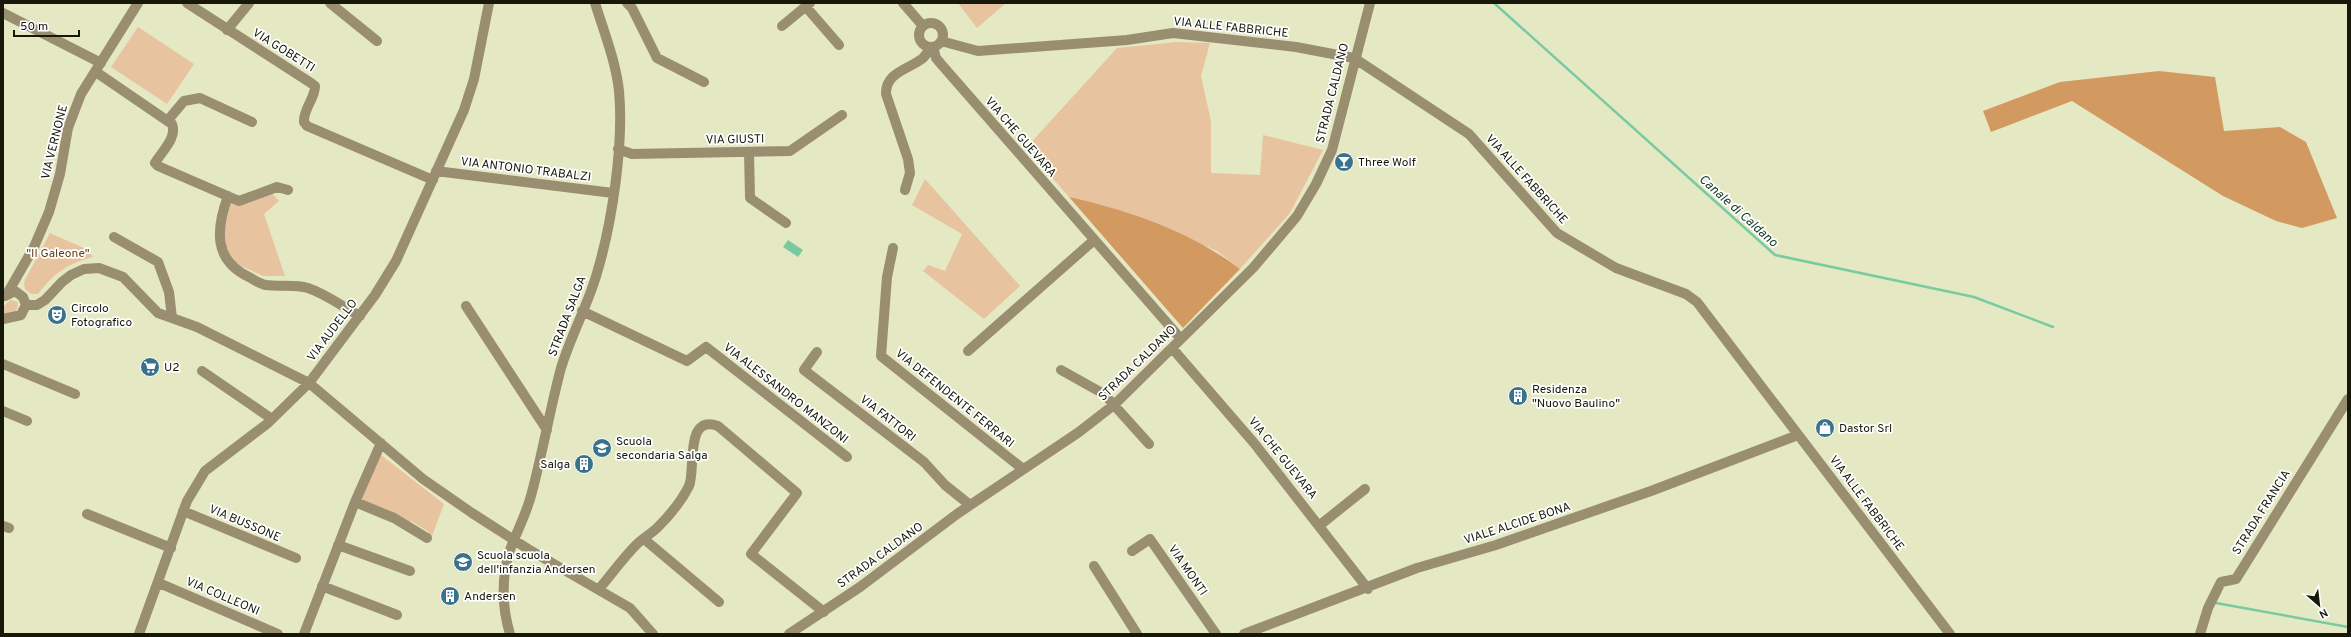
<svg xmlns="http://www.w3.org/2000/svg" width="2351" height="637" font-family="Overpass,sans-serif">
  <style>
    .green { fill: #e8c39f }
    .forest { fill: #d29a61 }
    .water { fill: #7acaa1 }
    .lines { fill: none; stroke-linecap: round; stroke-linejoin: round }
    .stream { stroke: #7acaa1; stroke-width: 2.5 }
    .minor { stroke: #998e6f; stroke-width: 10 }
    .labels { text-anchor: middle; stroke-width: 3.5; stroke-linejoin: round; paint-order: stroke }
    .street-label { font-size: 12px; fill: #17180b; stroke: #fff }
    .poi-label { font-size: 12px; fill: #17180b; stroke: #fff; text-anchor: start }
    .park-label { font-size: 12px; fill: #674116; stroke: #fff }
    .water-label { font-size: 13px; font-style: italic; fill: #153928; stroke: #fff }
  </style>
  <rect width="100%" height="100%" fill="#e4e9c3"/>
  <!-- green -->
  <path class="green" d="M958,3H1006L977,28Z
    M138,27L194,64L167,104L111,67Z
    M1177,42L1210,43L1201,76L1211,121V173L1260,175L1263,135L1323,150L1290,213L1240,269L1217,251L1172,231L1130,214L1069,197L1026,148L1117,48Z
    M925,179L1020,286L984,319L923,271L928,265L945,271L962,234L912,205Z
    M271,192L279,201L264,214L285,276H263L235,263L227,248L223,232L231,202Z
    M50,233L86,249L93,257C68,263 53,274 38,294H31L25,289L24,282Z
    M10,300L18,302L17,310L3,314V307Z
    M381,455L444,504L432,536L428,534L429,532L411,521L408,523L360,499Z"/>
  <!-- forest -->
  <path class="forest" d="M2159,71L2215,77L2224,131L2280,127L2306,142L2337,218L2302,228L2276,221L2223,196L2072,101L1991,132L1983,111L2060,82Z
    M1069,197C1128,210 1192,232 1240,269L1183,328Z"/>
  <!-- water -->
  <path class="water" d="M788,240L803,250L798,257L783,247Z"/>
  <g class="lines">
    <!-- stream -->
    <path class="stream" d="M1494,3L1775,255L1974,297L2053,327
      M2216,603L2348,627"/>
    <!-- minor -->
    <path class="minor" d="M187,3L311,83L315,86C315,99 303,109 304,122L307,126L433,180
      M330,3L377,41
      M627,3L632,8L657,58L704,82
      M903,3L923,26
      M806,7L839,45
      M3,13L101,63
      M919 35a12 12 0 1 1 24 0a12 12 0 1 1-24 0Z
      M782,26L810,3
      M227,30L249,3
      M941,41L978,51L1127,40L1173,33L1296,47L1354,58L1469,134L1557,233L1616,268L1686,294L1697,302L1950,634
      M933,47L936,58L941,64L1181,339
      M96,72L172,124C177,137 164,149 157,160L155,163L158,166L239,201L277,187L288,190
      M168,120L184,101L200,98L252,122
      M618,149L632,154L790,151L842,115
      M749,152L750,198L786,223
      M436,171L613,193
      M905,190L910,173L908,159L886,94C885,72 910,69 923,58C926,55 928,51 931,48
      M228,196C216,229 213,260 249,277C254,280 260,284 266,285C280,287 294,284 308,288C326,294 343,307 360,316
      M114,237L158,262L169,292L172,318
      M893,248L887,277L881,356L1023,469
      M7,294L34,247L49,212L60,174L68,128L81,94L138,3
      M26,305H37L45,300L62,282L71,275L84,269L99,268L123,277L158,313L197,327L309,383L423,479L472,513L528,549L630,608L653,634
      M466,306L547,430
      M582,311L687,361L706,347L847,457
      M3,319L21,315L26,305L23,297L15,291L5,296
      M1172,348L1254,443L1368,589
      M968,351L1093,241
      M817,352L804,370L924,462L945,485L970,505
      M3,364L75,394
      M1061,370L1104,394L1149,444
      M202,371L272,419
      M3,411L27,421
      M355,502L394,518L427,538
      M183,511L296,558
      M87,514L171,548
      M1320,525L1365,489
      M3,526L9,528
      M644,539L719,602
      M338,545L410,571
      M1132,551L1150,539L1216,634
      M1094,566L1137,634
      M159,583L278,634
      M322,586L397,615
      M599,589C611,575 623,558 636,545C643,538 651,534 658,527C669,516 682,500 689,486C696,470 684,414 718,426L797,493L751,554L824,612
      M139,634L187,501L205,471L268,423L309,383L375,295L396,261L464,110L474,79L489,3
      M304,634L355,502L381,443
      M510,634C502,608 501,577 510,550C517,531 527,513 532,492C543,451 550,409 561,368C571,335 588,305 597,273C612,223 624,144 619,91C616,62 604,32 595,3
      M789,634L860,587L957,514L1079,432L1115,404L1253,268L1297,216L1316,184L1332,150L1370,3
      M1244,634L1417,568L1496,545L1651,491L1798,435
      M2200,634L2208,608L2221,582L2236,579L2348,399"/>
  </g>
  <!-- icons -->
  <defs>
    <symbol id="bar-disc" viewBox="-11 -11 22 22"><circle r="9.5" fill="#3a718c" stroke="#fff"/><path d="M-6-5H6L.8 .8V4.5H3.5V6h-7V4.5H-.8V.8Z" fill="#fff"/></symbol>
    <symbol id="theatre-disc" viewBox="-11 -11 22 22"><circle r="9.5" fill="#3a718c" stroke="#fff"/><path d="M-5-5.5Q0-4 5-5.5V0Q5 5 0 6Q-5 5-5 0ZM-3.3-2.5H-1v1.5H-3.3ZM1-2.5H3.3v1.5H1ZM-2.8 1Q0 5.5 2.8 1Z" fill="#fff"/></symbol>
    <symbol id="supermarket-disc" viewBox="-11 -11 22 22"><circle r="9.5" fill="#3a718c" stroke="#fff"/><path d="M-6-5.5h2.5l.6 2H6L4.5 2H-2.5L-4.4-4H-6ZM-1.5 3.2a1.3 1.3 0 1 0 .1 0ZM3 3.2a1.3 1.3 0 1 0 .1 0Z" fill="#fff"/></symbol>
    <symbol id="building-disc" viewBox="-11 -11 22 22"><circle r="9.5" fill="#3a718c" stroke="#fff"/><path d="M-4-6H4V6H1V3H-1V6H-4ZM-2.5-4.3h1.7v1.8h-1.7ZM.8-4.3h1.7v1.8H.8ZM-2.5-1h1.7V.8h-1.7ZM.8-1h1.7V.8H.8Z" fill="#fff"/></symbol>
    <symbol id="shop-disc" viewBox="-11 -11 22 22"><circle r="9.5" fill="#3a718c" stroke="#fff"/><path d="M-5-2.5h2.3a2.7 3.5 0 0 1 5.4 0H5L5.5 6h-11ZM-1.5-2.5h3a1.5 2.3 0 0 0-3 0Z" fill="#fff"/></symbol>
    <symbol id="school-disc" viewBox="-11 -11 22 22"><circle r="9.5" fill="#3a718c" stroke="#fff"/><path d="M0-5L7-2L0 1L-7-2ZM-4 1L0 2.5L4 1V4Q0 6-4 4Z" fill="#fff"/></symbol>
  </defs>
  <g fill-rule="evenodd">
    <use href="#bar-disc" x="1333" y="151" width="22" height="22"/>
    <use href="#theatre-disc" x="46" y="304" width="22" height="22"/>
    <use href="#supermarket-disc" x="139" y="356" width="22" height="22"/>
    <use href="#building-disc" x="1507" y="385" width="22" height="22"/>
    <use href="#shop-disc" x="1814" y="417" width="22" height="22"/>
    <use href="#school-disc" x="591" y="437" width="22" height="22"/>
    <use href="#building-disc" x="573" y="453" width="22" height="22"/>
    <use href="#school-disc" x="452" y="551" width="22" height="22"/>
    <use href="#building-disc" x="439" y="585" width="22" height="22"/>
  </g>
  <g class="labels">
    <!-- street labels -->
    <g class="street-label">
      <text transform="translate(1231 27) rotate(6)" y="4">VIA ALLE FABBRICHE</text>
      <text transform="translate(284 50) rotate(32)" y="4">VIA GOBETTI</text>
      <text transform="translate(1332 93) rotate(-76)" y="4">STRADA CALDANO</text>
      <text transform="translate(1021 137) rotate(49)" y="4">VIA CHE GUEVARA</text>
      <text transform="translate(735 139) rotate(-1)" y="4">VIA GIUSTI</text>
      <text transform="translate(54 142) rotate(-76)" y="4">VIA VERNONE</text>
      <text transform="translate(526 169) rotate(7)" y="4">VIA ANTONIO TRABALZI</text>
      <text transform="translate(1527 179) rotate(48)" y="4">VIA ALLE FABBRICHE</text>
      <text transform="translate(567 316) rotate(-69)" y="4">STRADA SALGA</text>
      <text transform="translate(332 330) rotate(-53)" y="4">VIA AUDELLO</text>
      <text transform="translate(1137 363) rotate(-44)" y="4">STRADA CALDANO</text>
      <text transform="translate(786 393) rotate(38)" y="4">VIA ALESSANDRO MANZONI</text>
      <text transform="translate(955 398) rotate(39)" y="4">VIA DEFENDENTE FERRARI</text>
      <text transform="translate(888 418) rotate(38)" y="4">VIA FATTORI</text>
      <text transform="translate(1283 458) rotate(51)" y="4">VIA CHE GUEVARA</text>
      <text transform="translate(1867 503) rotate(53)" y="4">VIA ALLE FABBRICHE</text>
      <text transform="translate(2261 512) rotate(-58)" y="4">STRADA FRANCIA</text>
      <text transform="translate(245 523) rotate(23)" y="4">VIA BUSSONE</text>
      <text transform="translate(1517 523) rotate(-18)" y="4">VIALE ALCIDE BONA</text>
      <text transform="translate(880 555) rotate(-36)" y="4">STRADA CALDANO</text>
      <text transform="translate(1188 570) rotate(55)" y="4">VIA MONTI</text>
      <text transform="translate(223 596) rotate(23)" y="4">VIA COLLEONI</text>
    </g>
    <!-- poi labels -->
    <g class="poi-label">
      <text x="1358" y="166">Three Wolf</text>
      <text x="71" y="312">Circolo<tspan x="71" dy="14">Fotografico</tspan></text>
      <text x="164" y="371">U2</text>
      <text x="1532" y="393">Residenza<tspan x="1532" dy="14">"Nuovo Baulino"</tspan></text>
      <text x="1839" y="432">Dastor Srl</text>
      <text x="616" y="445">Scuola<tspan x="616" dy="14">secondaria Salga</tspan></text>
      <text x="570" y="468" text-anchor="end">Salga</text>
      <text x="477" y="559">Scuola scuola<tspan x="477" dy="14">dell'infanzia Andersen</tspan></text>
      <text x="464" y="600">Andersen</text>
    </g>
    <!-- park labels -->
    <g class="park-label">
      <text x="58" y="257">"Il Galeone"</text>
    </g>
    <!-- water labels -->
    <g class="water-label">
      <text transform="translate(1739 210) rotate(42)" y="5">Canale di Caldano</text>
    </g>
  </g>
  <!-- border -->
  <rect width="2351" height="637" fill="none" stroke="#17180b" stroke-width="8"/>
  <!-- north arrow -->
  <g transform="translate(2319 605) rotate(152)" stroke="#ffffff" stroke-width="3" paint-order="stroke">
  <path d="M0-3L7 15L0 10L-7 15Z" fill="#17180b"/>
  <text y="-6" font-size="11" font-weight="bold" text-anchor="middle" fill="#17180b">N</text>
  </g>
  <!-- scale -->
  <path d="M14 30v6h65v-6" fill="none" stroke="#17180b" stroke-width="2"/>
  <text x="20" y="30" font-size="12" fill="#17180b" stroke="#ffffff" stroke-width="3" paint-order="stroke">50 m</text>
</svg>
